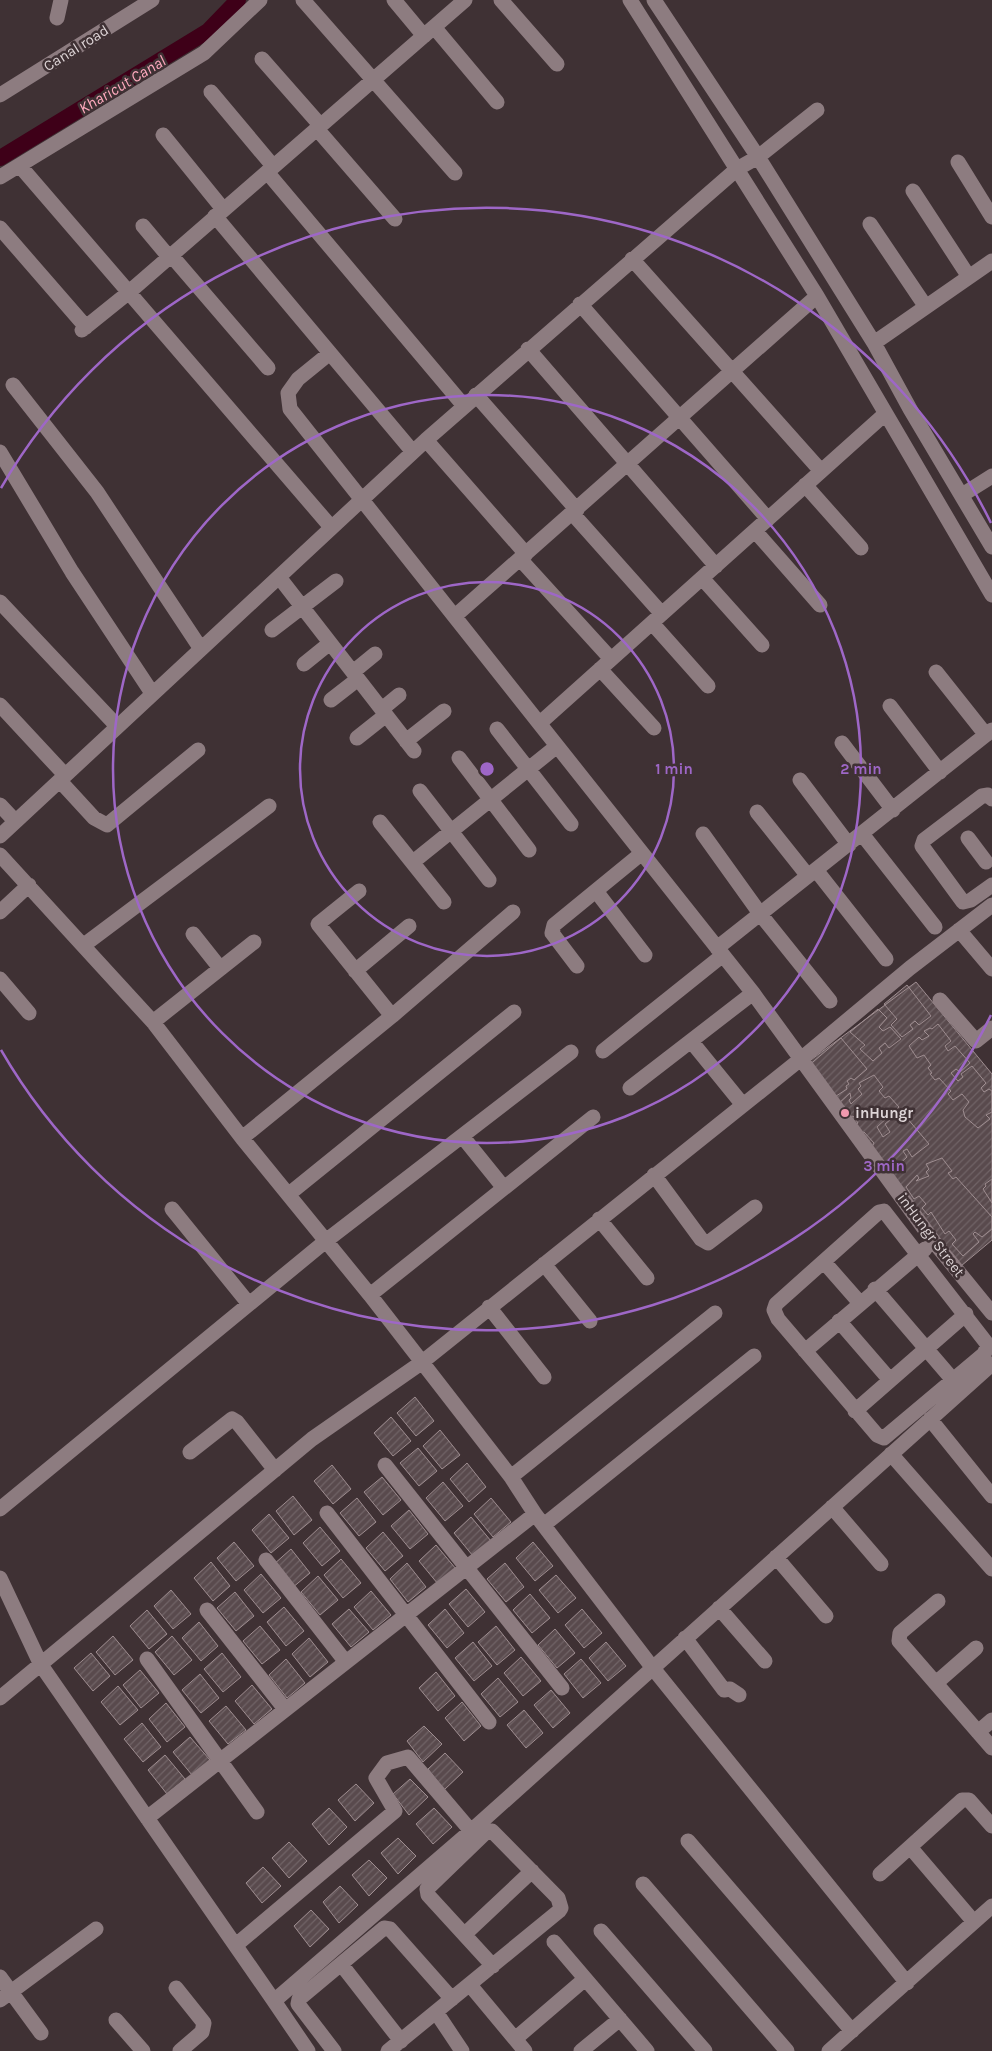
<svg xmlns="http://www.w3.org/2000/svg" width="992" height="2051" font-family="Karla,sans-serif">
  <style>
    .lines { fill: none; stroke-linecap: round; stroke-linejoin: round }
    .canal { stroke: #3e0018; stroke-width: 16 }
    .building { fill: url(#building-hatch); stroke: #9e8d90 }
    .minor { stroke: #8d7c80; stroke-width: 15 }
    .ring { fill: none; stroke: #9e67c7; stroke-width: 2.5 }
    .poi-dot { fill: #f29aaf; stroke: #3f3134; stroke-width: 2 }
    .labels { text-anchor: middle; stroke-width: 5; stroke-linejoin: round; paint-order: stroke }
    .street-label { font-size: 15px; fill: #ded5d7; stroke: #3f3134 }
    .poi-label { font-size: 15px; font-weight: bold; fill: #ded5d7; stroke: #3f3134; text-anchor: start }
    .water-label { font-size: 16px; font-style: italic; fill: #ffaabe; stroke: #3f3134 }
    .centre { fill: #9e67c7; stroke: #3f3134; stroke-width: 2.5 }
    .ring-label { font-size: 15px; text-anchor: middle; font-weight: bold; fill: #9e67c7; stroke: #3f3134; stroke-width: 5; stroke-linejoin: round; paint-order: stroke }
  </style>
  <defs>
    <pattern id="building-hatch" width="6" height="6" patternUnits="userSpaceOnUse" patternTransform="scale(1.25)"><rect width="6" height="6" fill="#594a4d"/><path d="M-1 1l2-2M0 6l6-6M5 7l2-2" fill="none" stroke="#706366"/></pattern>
  </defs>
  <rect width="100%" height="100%" fill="#3f3134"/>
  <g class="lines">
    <!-- canal -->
    <path class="canal" d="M0,158L208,31L238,0"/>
  </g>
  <!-- building -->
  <path class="building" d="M916,982L992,1074V1240L961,1266L800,1068Z
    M907,985L931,1016L919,1025L915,1021L910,1025L913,1029L902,1037L891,1025L897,1019L884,1004Z
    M878,1009L887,1018L879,1027L883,1031L890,1027L901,1039L889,1048L885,1043L879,1048L882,1053L873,1061L860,1049L865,1045L850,1032Z
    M938,1024L951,1041L945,1046L948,1051L955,1046L970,1063L960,1072L956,1069L951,1073L958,1081L963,1077L961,1074L972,1066L986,1083L981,1088L984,1092L989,1089L992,1091V1112L986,1115L990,1119L978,1128L965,1117L963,1110L969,1102L962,1094L953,1100L948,1094L951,1091L939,1078L935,1080L930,1074L932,1073L928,1068L931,1065L924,1055L917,1058L909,1046L919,1037L922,1040L929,1036L924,1031L930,1028L932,1029Z
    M841,1038L867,1069L854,1080L851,1078L847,1081L849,1084L846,1086L847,1089L833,1098L807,1067Z
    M874,1075L883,1087L879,1091L885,1098L889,1096L899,1107L877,1127L883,1137L890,1132L885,1124L901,1111L929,1144L912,1157L907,1149L903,1151L907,1157L893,1170L890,1167L888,1168L872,1147L874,1143L864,1132L859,1134L854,1126L858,1123L853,1116L847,1119L837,1105L850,1093L851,1098L849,1100L851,1104L862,1094L858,1089L861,1086L859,1083Z
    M942,1158L952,1171L948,1173L953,1179L956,1177L992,1217V1229L982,1237L975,1232L973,1234L979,1242L963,1256L952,1244L956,1240L949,1231L945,1234L931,1212L928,1215L922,1208L926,1204L919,1196L914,1199L906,1187L917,1175L919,1178L916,1181L929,1176L926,1172L929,1169L926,1164Z
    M992,1179V1203L983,1189L986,1186L985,1184Z
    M415,1397L434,1421L416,1436L397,1413Z
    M391,1417L411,1441L393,1456L374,1433Z
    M440,1430L460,1455L442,1469L423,1446Z
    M418,1448L437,1471L419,1486L400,1463Z
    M467,1463L486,1487L469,1502L450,1479Z
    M332,1465L351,1489L333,1504L314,1481Z
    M382,1477L401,1500L383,1515L364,1492Z
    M443,1482L463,1506L445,1521L426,1498Z
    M293,1496L312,1520L294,1535L276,1511Z
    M357,1498L376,1522L359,1536L340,1513Z
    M491,1498L511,1522L493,1537L474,1514Z
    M409,1510L428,1534L410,1549L391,1526Z
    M269,1514L289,1538L271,1553L252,1530Z
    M471,1517L491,1541L473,1556L454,1533Z
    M320,1527L340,1551L322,1566L303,1543Z
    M383,1532L403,1556L385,1571L366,1548Z
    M234,1542L254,1566L236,1581L217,1558Z
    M533,1542L553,1566L535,1581L516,1558Z
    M436,1545L456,1569L438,1584L419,1561Z
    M291,1549L310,1573L292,1588L273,1565Z
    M341,1559L361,1583L343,1598L324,1575Z
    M211,1562L230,1586L213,1601L194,1578Z
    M407,1563L426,1587L408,1602L390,1579Z
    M505,1563L524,1587L506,1602L487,1579Z
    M261,1574L281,1598L263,1613L244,1590Z
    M556,1575L576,1598L558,1613L539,1590Z
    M318,1576L338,1600L320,1615L301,1592Z
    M466,1589L485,1612L468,1627L449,1604Z
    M171,1590L191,1614L173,1629L154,1606Z
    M371,1591L391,1615L373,1630L354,1607Z
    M235,1592L254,1616L236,1631L217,1608Z
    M530,1594L550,1618L532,1633L513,1610Z
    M284,1607L304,1631L286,1646L267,1622Z
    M349,1609L369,1632L351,1647L332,1624Z
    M445,1609L464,1633L447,1648L428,1625Z
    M582,1609L602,1633L584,1648L565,1625Z
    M147,1610L167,1634L149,1649L130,1626Z
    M199,1622L218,1646L201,1661L182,1638Z
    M260,1626L280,1650L262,1664L243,1641Z
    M496,1626L515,1650L497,1665L478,1642Z
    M555,1629L575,1653L557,1668L538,1645Z
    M113,1636L133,1660L115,1675L96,1652Z
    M172,1636L192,1660L174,1675L155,1652Z
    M309,1638L328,1662L310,1677L292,1654Z
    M473,1642L492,1666L474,1681L455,1658Z
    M606,1642L626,1666L608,1681L589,1658Z
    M91,1653L110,1676L93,1691L74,1668Z
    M222,1653L241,1677L223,1692L204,1669Z
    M521,1657L541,1681L523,1696L504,1673Z
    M286,1659L305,1683L287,1698L269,1675Z
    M581,1659L601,1683L583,1698L564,1674Z
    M140,1670L159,1693L141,1708L123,1685Z
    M436,1672L455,1696L438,1711L419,1688Z
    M200,1674L219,1698L201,1713L182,1690Z
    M498,1678L518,1702L500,1717L481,1694Z
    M252,1685L272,1709L254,1724L235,1701Z
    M118,1686L138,1710L120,1725L101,1702Z
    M551,1690L570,1713L553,1728L534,1705Z
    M462,1702L481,1726L464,1741L445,1718Z
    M166,1703L185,1727L167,1742L149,1719Z
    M226,1706L246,1730L228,1744L209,1721Z
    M524,1710L543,1733L526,1748L507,1725Z
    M142,1723L161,1747L143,1762L124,1739Z
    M424,1726L442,1744L423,1762L407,1741Z
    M190,1737L210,1760L192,1775L173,1752Z
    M445,1753L463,1772L444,1790L428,1769Z
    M165,1755L185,1779L167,1794L148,1770Z
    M410,1779L428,1797L409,1815L393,1794Z
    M356,1784L374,1803L355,1821L338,1800Z
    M329,1808L347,1827L329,1845L312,1824Z
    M434,1808L452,1827L433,1844L416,1824Z
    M398,1838L416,1856L398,1874L381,1853Z
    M289,1842L307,1861L289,1878L272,1858Z
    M369,1860L387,1878L369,1896L352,1875Z
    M263,1867L281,1886L262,1903L246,1883Z
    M340,1886L358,1905L339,1923L323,1902Z
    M311,1910L329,1929L310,1947L294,1926Z"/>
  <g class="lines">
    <!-- minor -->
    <path class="minor" d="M303,0L455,173
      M394,0L424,36
      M501,0L557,64
      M630,0L817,296L992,595
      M654,0L758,157L874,343L910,409L992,547
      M57,18L61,0
      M434,27L497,102
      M262,59L321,126
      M211,92L273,166
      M0,95L152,0
      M317,129L395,219
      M163,135L223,209
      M958,162L992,217
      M20,166L331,527
      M267,172L464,406
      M0,177L204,53L260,0
      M913,191L969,277
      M215,216L413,452
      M870,224L926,307
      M143,226L169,257
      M0,228L86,327
      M171,255L268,368
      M632,259L821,471
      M580,304L768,519
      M82,330L128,293L465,0
      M874,343L992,261
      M528,349L716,566
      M330,353L298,379L288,393L290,409L753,993L934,1242L992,1313
      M13,385L97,492L201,649
      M476,395L577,510
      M426,440L526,554
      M0,452L72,572L152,693
      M805,485L861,548
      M962,495L992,476
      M572,513L662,614
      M755,531L820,605
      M520,559L611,659
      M279,577L414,751
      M702,578L762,645
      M0,602L117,726
      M455,616L817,296
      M652,623L708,686
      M272,630L336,581
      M304,664L330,643
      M600,669L654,728
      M353,672L375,654
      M936,672L986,735
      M331,700L358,679
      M0,705L65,775
      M890,706L940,772
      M382,709L399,695
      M540,723L885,414
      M497,729L571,824
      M357,738L386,715
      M406,741L444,711
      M842,743L893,810
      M459,758L529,850
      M800,780L849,845
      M60,781L94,818L107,825L198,750
      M420,791L489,880
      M992,799L988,795L982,796L924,840L922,846L963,902L971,900L992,885
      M0,805L15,821
      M757,812L808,876
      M380,822L444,902
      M703,834L761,915L830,1001
      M862,834L935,927
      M0,836L426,440L737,169L758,157L817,110
      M968,838L986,862
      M0,855L153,1022L242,1138L370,1295L511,1477L535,1514L652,1667L907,1983
      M413,862L557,746
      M816,870L886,959
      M359,891L318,924L392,1016
      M596,891L645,955
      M0,912L29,885
      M959,930L992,969
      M193,934L220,968
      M84,945L269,806
      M717,948L992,730
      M577,966L552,933L554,925L642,853
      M355,971L409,926
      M0,979L29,1013
      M940,1000L976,1041L992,1028
      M153,1022L254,942
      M691,1041L743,1105
      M603,1051L723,955
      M630,1088L753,993
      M462,1136L504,1188
      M242,1138L392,1016L513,912
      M654,1175L701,1239L708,1243L755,1207
      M289,1194L514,1012
      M172,1209L249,1304
      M884,1211L988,1345L984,1354L884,1438L877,1435L778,1319L774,1310L776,1304L879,1212Z
      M599,1219L647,1278
      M824,1262L860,1303
      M544,1264L590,1321
      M875,1289L953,1380
      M370,1295L593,1117
      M489,1307L544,1377
      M839,1321L890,1380
      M805,1351L925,1249
      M855,1411L966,1314
      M930,1419L992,1496
      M190,1452L232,1419L237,1422L275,1470
      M891,1454L992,1569
      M385,1465L562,1688
      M511,1477L715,1313
      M832,1507L881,1564
      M0,1509L327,1240L571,1052
      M327,1513L489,1722
      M545,1524L754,1356
      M776,1557L826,1616
      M266,1560L345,1661
      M0,1578L41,1665L274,2001L471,1831L992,1364
      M938,1601L900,1633L899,1641L992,1748
      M719,1608L765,1661
      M207,1610L285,1709
      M685,1638L724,1690L730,1689L739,1695
      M147,1659L257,1812
      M936,1683L976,1648
      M0,1698L312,1439L421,1363L802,1058L910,968L992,905
      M978,1732L992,1720
      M147,1818L535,1514
      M688,1841L852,2031
      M910,1847L974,1922
      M880,1874L962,1800H969L992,1826
      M643,1884L787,2051
      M601,1931L705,2051
      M465,1934L532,1871
      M554,1942L647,2051
      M236,1945L395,1811L376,1778L387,1763L408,1757L471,1831
      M341,1964L401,2041
      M0,1977L41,2033
      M470,1985L525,2051
      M176,1988L204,2023L202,2032L180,2051
      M0,2000L96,1929
      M274,2001L308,2051
      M436,2012L462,2051
      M116,2020L143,2051
      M515,2039L585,1979
      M334,2051L298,2004L299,1999L384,1928L390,1929L452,1999
      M388,2051L559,1911L561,1908L558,1898L492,1831L485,1833L427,1889L428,1895L493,1966
      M581,2051L620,2019
      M829,2051L992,1906"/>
  </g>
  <!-- distance rings -->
  <g class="ring">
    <circle cx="487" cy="769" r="187"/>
    <circle cx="487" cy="769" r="374"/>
    <path d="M991 1015A561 561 0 0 1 1 1050M1 488A561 561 0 0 1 991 523"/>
  </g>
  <!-- markers -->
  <circle class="poi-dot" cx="845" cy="1113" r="5"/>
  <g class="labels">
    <!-- street labels -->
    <g class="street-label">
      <text transform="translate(76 48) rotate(-32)" y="5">Canal road</text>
      <text transform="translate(931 1235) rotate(53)" y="5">inHungr Street</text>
    </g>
    <!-- poi labels -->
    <g class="poi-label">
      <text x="855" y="1118">inHungr</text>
    </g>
    <!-- water labels -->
    <g class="water-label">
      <text transform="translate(122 84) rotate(-31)" y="6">Kharicut Canal</text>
    </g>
  </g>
  <circle cx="487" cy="769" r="8" class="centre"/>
  <g class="ring-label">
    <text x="674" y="774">1 min</text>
    <text x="861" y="774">2 min</text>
    <text x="884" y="1171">3 min</text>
  </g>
</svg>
